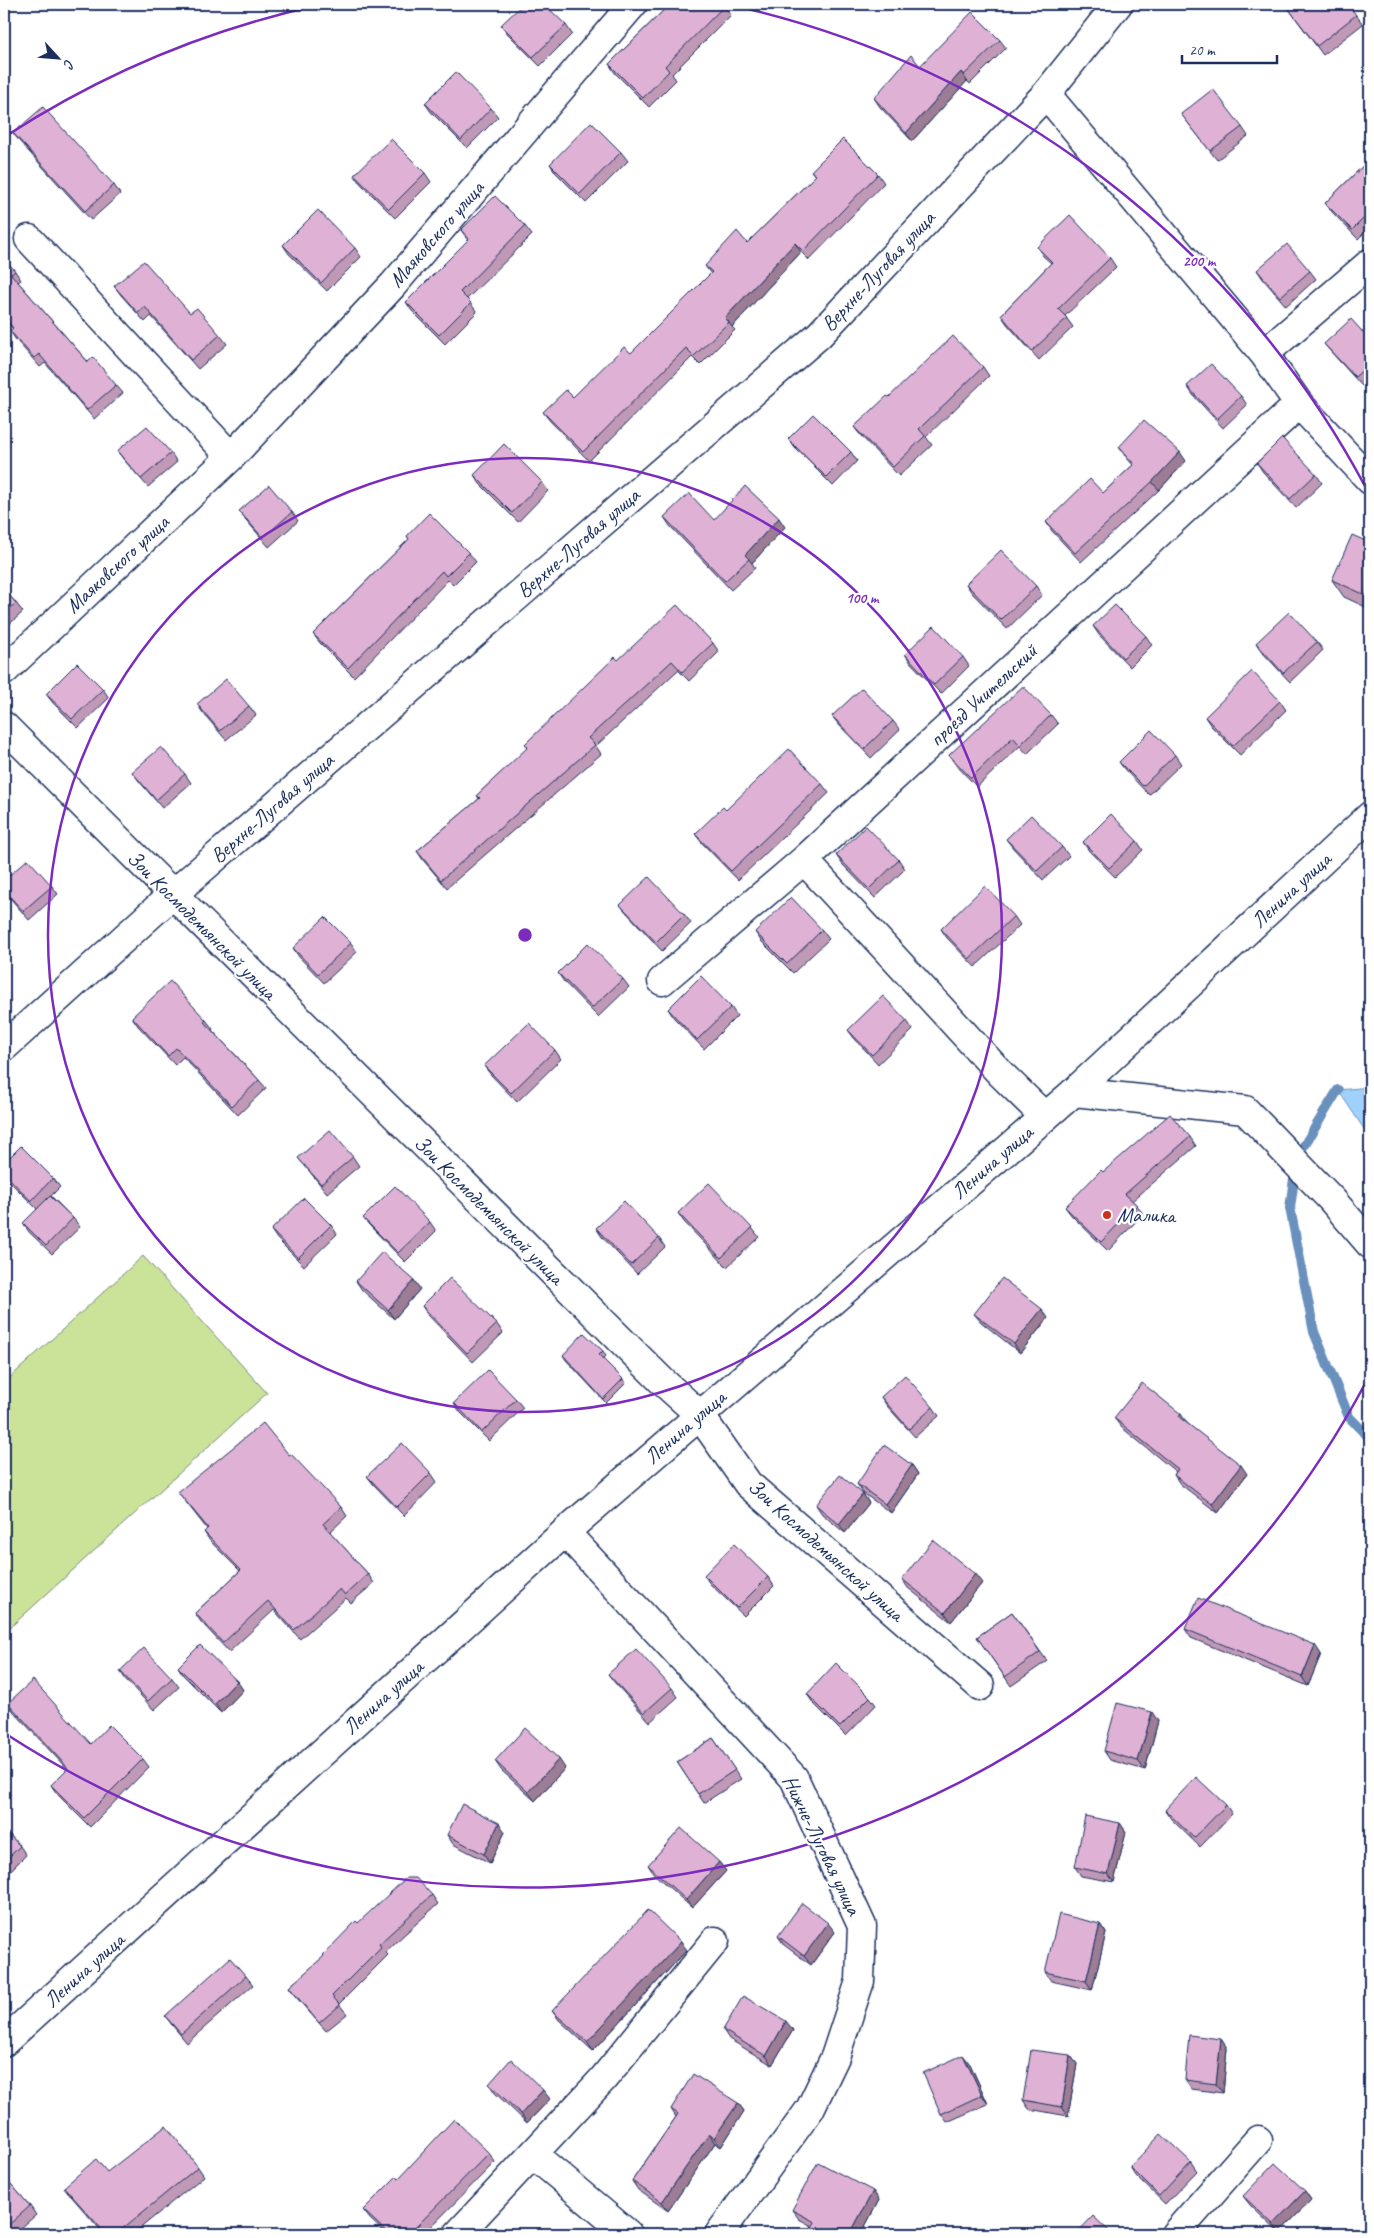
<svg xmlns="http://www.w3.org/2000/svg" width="1374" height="2238" font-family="Caveat,sans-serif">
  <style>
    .green { fill: #cbe399; stroke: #73897c }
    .water { fill: #9fd1fc; stroke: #6a90bd }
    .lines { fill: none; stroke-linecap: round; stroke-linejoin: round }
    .stream { stroke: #6a90bd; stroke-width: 10 }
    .street-casing { stroke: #1b2f5e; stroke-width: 31 }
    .secondary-casing { stroke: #1b2f5e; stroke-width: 31 }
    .street { stroke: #fff; stroke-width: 28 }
    .secondary { stroke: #fff; stroke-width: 28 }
    .wall { fill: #c099b7; stroke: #1b2f5e }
    .shaded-wall { fill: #9c7d95; stroke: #1b2f5e }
    .building { fill: #dfb2d5; stroke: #1b2f5e }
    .ring { fill: none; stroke: #7b2cbf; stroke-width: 2.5 }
    .poi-dot { fill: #c8321e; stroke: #fff; stroke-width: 2 }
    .labels { text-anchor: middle; stroke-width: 4.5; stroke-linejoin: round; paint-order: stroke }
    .street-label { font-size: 21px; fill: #1b2f5e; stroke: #fff }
    .poi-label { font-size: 21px; fill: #1b2f5e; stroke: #fff; text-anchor: start }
    .centre { fill: #7b2cbf; stroke: #fff; stroke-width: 2.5 }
    .ring-label { font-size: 15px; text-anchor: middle; font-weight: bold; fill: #7b2cbf; stroke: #fff; stroke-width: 4.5; stroke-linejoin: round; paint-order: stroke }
  </style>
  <rect width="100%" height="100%" fill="#fff"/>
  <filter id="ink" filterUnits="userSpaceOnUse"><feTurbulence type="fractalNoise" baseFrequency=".02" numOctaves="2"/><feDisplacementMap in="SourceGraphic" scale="10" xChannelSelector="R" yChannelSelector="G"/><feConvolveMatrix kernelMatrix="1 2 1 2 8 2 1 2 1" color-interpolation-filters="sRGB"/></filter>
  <g filter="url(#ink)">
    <!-- green -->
    <path class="green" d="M143,1256L267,1393L4,1633V1383Z"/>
    <!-- water -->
    <path class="water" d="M1370,1087V1138L1338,1090Z"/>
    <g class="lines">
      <!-- stream -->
      <path class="stream" d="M1338,1090L1297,1157L1290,1208L1314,1332L1349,1417L1370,1438"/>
      <defs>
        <path id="street" d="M1046,94L1264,354L1299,404L1370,480
          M29,239L231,457
          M1264,354L1370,263
          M4,671L231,457L393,285L633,4
          M4,726L661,1380L699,1414L748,1484L980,1686
          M804,860L1001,1074L1045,1117
          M662,981L804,860L1299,404
          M4,1047L172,895L819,335L1046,94L1118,4
          M1074,1092L1245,1110L1332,1200L1370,1244
          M565,1532L794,1778L862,1926L860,1981L835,2057L810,2109L719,2234
          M534,2155L628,2234
          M458,2234L603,2079L715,1941
          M1175,2234L1258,2140"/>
        <path id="secondary" d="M4,2042L565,1532L1074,1092L1370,816"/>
      </defs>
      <!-- street casing -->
      <use href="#street" class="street-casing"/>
      <!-- secondary casing -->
      <use href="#secondary" class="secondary-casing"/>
      <!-- street -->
      <use href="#street" class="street"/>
      <!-- secondary -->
      <use href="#secondary" class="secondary"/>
    </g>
    <!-- wall -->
    <path class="wall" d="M670,4H727L724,6L731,15L672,74L676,80L649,107L615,73L609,64Z
      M1285,4L1356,15L1363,24L1323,55Z
      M501,25H566L572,34L540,66L508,34Z
      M1000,40L1006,48L970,84L967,81L912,141L880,107L874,98L920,66Z
      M425,103L491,108L498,117L467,148L431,112Z
      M1181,114L1242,127L1248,136L1217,160Z
      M13,133L114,185L120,194L91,220L20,142Z
      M621,152L628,161L586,203L556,173L550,164Z
      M1370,159V227L1358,239L1332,212L1325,203Z
      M811,171L878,174L884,183L809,260L801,252L732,327L735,330L700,365L692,357L589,461L550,421L543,412L573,397L631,353L711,274L705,266L747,243L815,176Z
      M425,173L431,182L395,218L361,184L354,175Z
      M4,196L10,205L4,210Z
      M525,226L532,235L467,299L477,312L445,344L412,311L406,302L468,240L461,230Z
      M283,245L355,248L361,257L327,291L289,254Z
      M1037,247L1110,258L1116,267L1065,316L1073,327L1039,360L1007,324L1001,315L1051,263L1043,256Z
      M4,258L15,271L21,280L18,282L88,362L116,385L123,393L94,419L45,363L40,367L16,340L10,331L13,329L4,319Z
      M1257,270L1310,271L1316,279L1286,306L1263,279Z
      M114,286L190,313L220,335L227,344L198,369L151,316L145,322L121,295Z
      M1370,340V378L1362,386L1331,352L1324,344Z
      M983,367L989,376L926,437L932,445L899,476L861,436L854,427L889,397Z
      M1187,386L1241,396L1247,405L1223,428L1193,395Z
      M788,439L851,452L857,461L833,486L795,448Z
      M1119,447L1186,461L1159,490L1081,562L1052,531L1046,522L1103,493L1133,465L1125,456Z
      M117,451L171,453L177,462L148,487L124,460Z
      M1257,463L1316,474L1322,483L1296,508L1263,472Z
      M474,475L542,482L548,491L518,522L480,484Z
      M239,511L292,512L298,521L269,547L246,520Z
      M664,517L714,520L785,527L752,563L755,568L731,590L670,526Z
      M407,536L469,553L476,562L453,585L448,580L354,677L320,643L313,634L409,539Z
      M1370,543V609L1344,597L1332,580Z
      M966,584L1036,586L1042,595L1007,629L972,593Z
      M4,589L16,603L23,612L4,629Z
      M1093,626L1146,636L1152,645L1130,667L1099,635Z
      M1317,642L1323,650L1290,682L1262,652L1256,643Z
      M713,643L719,652L689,681L678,670L596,746L601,754L447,888L423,860L417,851L479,799L477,795L528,748L525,744L618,660Z
      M905,654L963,657L969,666L941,694L911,663Z
      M103,689L109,698L78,728L53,703L46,694Z
      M1280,701L1286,710L1240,755L1211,726L1205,717Z
      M197,704L249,706L256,715L226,740L203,713Z
      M1051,715L1058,724L1027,754L1020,746L977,787L955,764L949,755Z
      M832,716L893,721L900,730L871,758L839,725Z
      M1175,755L1181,764L1149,795L1125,770L1119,762Z
      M132,772L185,774L191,783L162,808L139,781Z
      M822,784L829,793L738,880L702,843L695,834L726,810Z
      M1006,839L1062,847L1069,856L1043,880L1013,848Z
      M1137,841L1143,850L1115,877L1089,851L1083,842Z
      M836,855L899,860L905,869L875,898L842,864Z
      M4,880L52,886L58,894L29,920L4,891Z
      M620,905L684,914L691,923L662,951L627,913Z
      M1014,916L1020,925L975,967L947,938L941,929Z
      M822,930L829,939L793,973L761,941L755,932Z
      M351,943L357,952L324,983L299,957L293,948Z
      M558,973L623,979L629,987L598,1017L564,982Z
      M731,1007L737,1016L704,1049L674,1018L668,1009Z
      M132,1017L206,1020L213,1029L212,1030L259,1080L266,1088L238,1115L183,1057L175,1065L138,1026Z
      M907,1021L913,1030L878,1064L854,1038L848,1030Z
      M555,1050L561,1059L517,1102L491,1075L484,1066Z
      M1190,1137L1196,1146L1132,1201L1137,1205L1143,1214L1108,1251L1072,1216L1065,1207L1103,1172Z
      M353,1157L359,1166L327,1193L305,1166L298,1158Z
      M4,1163L53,1178L60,1187L51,1196L73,1218L80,1227L52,1254L29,1232L23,1223L37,1209L4,1176Z
      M678,1213L752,1228L759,1237L727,1267L684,1222Z
      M363,1218L430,1222L436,1231L405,1262L370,1226Z
      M331,1225L337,1234L304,1266L277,1239L271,1230Z
      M596,1228L659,1238L665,1247L637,1274L602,1237Z
      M356,1281L420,1289L394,1319L362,1290Z
      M422,1306L497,1324L503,1333L473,1362L428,1315Z
      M974,1314L1048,1318L1020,1353L981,1322Z
      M603,1351L606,1356L603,1359L623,1379L626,1383L606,1403L566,1360L563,1355Z
      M881,1397L933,1407L939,1416L915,1437L887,1406Z
      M516,1399L523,1408L489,1441L460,1412L454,1403Z
      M1114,1418L1187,1423L1247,1474L1218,1513L1180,1484L1174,1475L1176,1472L1121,1427Z
      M289,1455L341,1507L347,1516L330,1532L368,1574L374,1583L351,1603L346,1598L300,1639L274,1610L229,1652L201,1622L195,1613L240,1571L210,1541L204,1532L207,1529L178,1492Z
      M912,1465L918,1474L891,1513L863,1493L857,1484Z
      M431,1473L437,1482L404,1516L374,1485L367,1476Z
      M863,1494L869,1503L845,1533L822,1514L816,1505Z
      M704,1575L768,1577L774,1586L744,1616L710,1584Z
      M902,1579L982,1583L951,1622L908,1588Z
      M1012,1612L1047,1661L1011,1686L977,1637Z
      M1185,1629L1321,1654L1308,1686L1191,1638Z
      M178,1667L237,1681L243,1690L221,1713L184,1676Z
      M120,1671L172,1678L179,1687L154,1710L126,1680Z
      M608,1674L672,1688L678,1697L650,1722L615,1683Z
      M807,1694L870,1697L876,1705L846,1736L813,1703Z
      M8,1703L91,1744L143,1759L149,1767L90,1827L57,1794L51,1785L67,1769L14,1712Z
      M1158,1721L1145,1770L1110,1760L1104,1751Z
      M713,1738L741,1779L704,1803L677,1762Z
      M495,1761L565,1768L535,1801L501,1770Z
      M1226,1805L1232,1814L1200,1847L1171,1819L1165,1810Z
      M1120,1823L1126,1832L1114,1882L1081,1876L1075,1867Z
      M4,1829L20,1846L26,1855L4,1877Z
      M505,1832L490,1863L453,1844L447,1835Z
      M719,1862L726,1871L692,1908L654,1874L648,1865Z
      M432,1895L438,1904L385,1952L388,1955L339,2004L347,2014L326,2031L295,1996L289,1987L324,1957L358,1923Z
      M1100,1924L1106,1933L1092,1990L1051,1981L1045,1972Z
      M835,1932L811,1965L784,1945L778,1936Z
      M687,1950L593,2051L559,2020L552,2011Z
      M246,1976L253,1985L187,2043L172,2025L165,2016Z
      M723,2030H793L772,2065L729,2039Z
      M1221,2039L1227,2048L1223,2093L1191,2089L1185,2080Z
      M1070,2055L1077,2064L1068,2116L1029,2109L1023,2100Z
      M970,2064L988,2104L947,2122L941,2114Z
      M489,2084L550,2099L527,2123L495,2093Z
      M738,2103L744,2111L721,2147L715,2143L668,2211L638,2190L632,2181L676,2117L671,2109Z
      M489,2153L495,2162L424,2234H386L370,2219L363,2210L399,2178Z
      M1191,2162L1197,2171L1165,2204L1136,2176L1130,2167Z
      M198,2167L204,2176L133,2234H104L71,2196L64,2187L107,2172Z
      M4,2176L30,2206L36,2215L14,2234H4Z
      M873,2191L879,2200L861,2234H808L812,2226L799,2219L792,2210Z
      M1305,2191L1311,2200L1279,2233L1250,2205L1243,2196Z"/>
    <!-- shaded-wall -->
    <path class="shaded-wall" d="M961,72L967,81L912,141L906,133Z
      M795,243L801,252L732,327L725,318Z
      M1180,452L1186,461L1159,490L1152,482Z
      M779,518L785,527L752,563L745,555Z
      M414,1280L420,1289L394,1319L388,1310Z
      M1042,1309L1048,1318L1020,1353L1014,1344Z
      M1181,1414L1187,1423L1185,1426L1179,1417Z
      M912,1465L918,1474L891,1513L885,1504Z
      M1241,1465L1247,1474L1218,1513L1212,1504Z
      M863,1494L869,1503L845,1533L839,1524Z
      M975,1574L982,1583L951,1622L945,1613Z
      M1315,1645L1321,1654L1308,1686L1302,1677Z
      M237,1681L243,1690L221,1713L215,1704Z
      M1152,1712L1158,1721L1145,1770L1138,1761Z
      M559,1759L565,1768L535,1801L528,1792Z
      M499,1823L505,1832L490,1863L484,1854Z
      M1120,1823L1126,1832L1114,1882L1108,1874Z
      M719,1862L726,1871L692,1908L686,1900Z
      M828,1923L835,1932L811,1965L804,1956Z
      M1100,1924L1106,1933L1092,1990L1086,1981Z
      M681,1942L687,1950L593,2051L587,2042Z
      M786,2021L793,2030L772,2065L766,2056Z
      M1221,2039L1227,2048L1223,2093L1216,2084Z
      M963,2055L970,2064L988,2104L982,2095Z
      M1070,2055L1077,2064L1068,2116L1062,2107Z
      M543,2090L550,2099L527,2123L521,2114Z
      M738,2103L744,2111L721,2147L714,2138Z
      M709,2134L715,2143L668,2211L662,2202Z
      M873,2191L879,2200L861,2234H850Z
      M1305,2191L1311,2200L1279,2233L1273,2224Z"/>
    <!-- building -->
    <path class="building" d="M523,4H544L566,25L533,57L501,25Z
      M670,4H722L724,6L665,66L669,71L643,98L609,64Z
      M1285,4H1348L1356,15L1317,46Z
      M972,12L1000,40L964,75L961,72L906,133L874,98L911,55L920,66Z
      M456,72L491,108L461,140L425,103Z
      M1213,89L1242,127L1210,151L1181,114Z
      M43,107L114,185L85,211L13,133Z
      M591,122L621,152L580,194L550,164Z
      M391,139L425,173L389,209L354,175Z
      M843,139L878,174L803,251L795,243L725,318L729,322L694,356L686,348L583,452L543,412L566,390L573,397L624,347L631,353L712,272L705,266L737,231L747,243L816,175L811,171Z
      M1370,159V212L1352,230L1325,203Z
      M495,196L525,226L460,292L471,303L439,335L406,302L469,239L461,230Z
      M318,210L355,248L321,283L283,245Z
      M1070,215L1110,258L1058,309L1067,318L1032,351L1001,315L1052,262L1037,247Z
      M1287,244L1310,271L1280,297L1257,270Z
      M4,258L15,271L11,274L88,362L93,357L116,385L87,410L39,354L34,358L10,331L13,328L4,317Z
      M144,261L190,313L197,308L220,335L191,360L145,307L138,313L114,286Z
      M1351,319L1370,340V363L1355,377L1324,344Z
      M953,336L983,367L919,429L925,436L893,467L854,427L887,396L889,397Z
      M1211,364L1241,396L1217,419L1187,386Z
      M813,414L851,452L826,477L788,439Z
      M1144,420L1180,452L1152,482L1075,553L1046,522L1090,479L1103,493L1134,464L1119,447Z
      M147,426L171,453L141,479L117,451Z
      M1282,438L1316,474L1290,499L1257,463Z
      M504,444L542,482L512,513L474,475Z
      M269,485L292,512L263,538L239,511Z
      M745,486L779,518L745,555L749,559L725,581L664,517L689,493L714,520Z
      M429,513L469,553L446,576L442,571L348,668L313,634L409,539L407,536Z
      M1352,535L1370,543V597L1332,580Z
      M1001,550L1036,586L1001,620L966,584Z
      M4,589L16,603L4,614Z
      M677,605L713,643L682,672L672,661L588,738L595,745L441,880L417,851L480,798L477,795L528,747L525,744L615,657L618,660Z
      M1115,605L1146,636L1123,658L1093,626Z
      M1289,612L1317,642L1283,673L1256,643Z
      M934,626L963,657L934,685L905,654Z
      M77,663L103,689L72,719L46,694Z
      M1252,671L1280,701L1233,746L1205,717Z
      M226,679L249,706L220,731L197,704Z
      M1023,686L1051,715L1020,745L1013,737L971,778L949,755Z
      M862,688L893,721L864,749L832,716Z
      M1151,730L1175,755L1143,786L1119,762Z
      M161,747L185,774L156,800L132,772Z
      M789,749L822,784L731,871L695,834L723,807L726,810Z
      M1111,814L1137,841L1109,868L1083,842Z
      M1031,815L1062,847L1037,871L1006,839Z
      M866,826L899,860L869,889L836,855Z
      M28,859L52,886L23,911L4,890V880Z
      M649,877L684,914L656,942L620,905Z
      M985,886L1014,916L969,959L941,929Z
      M791,897L822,930L787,964L755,932Z
      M325,917L351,943L318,974L293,948Z
      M588,943L623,979L592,1008L558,973Z
      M701,976L731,1007L697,1040L668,1009Z
      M170,981L206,1020L204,1022L259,1080L232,1106L176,1048L168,1056L132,1017Z
      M883,996L907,1021L872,1055L848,1030Z
      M529,1023L555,1050L511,1093L484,1066Z
      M1170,1114L1190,1137L1125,1194L1137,1205L1101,1242L1065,1207L1101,1170L1103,1172Z
      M330,1130L353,1157L321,1184L298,1158Z
      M21,1146L53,1178L31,1201L4,1173V1163Z
      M709,1183L752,1228L721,1258L678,1213Z
      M395,1186L430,1222L398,1253L363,1218Z
      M50,1196L73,1218L46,1246L23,1223Z
      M304,1198L331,1225L298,1258L271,1230Z
      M624,1201L659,1238L631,1265L596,1228Z
      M382,1252L414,1280L388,1310L356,1281Z
      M450,1278L497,1324L467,1353L422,1306Z
      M1002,1278L1042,1309L1014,1344L974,1314Z
      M584,1333L603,1351L599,1355L623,1379L603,1399L563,1355Z
      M488,1370L516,1399L482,1432L454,1403Z
      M905,1375L933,1407L909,1429L881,1397Z
      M1142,1383L1181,1414L1179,1417L1241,1465L1212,1504L1174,1475L1178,1469L1114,1418Z
      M263,1423L289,1455L291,1454L341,1507L323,1524L368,1574L345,1595L340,1589L294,1630L268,1601L223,1643L195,1613L241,1570L204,1532L208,1528L178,1492Z
      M402,1443L431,1473L397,1507L367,1476Z
      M884,1445L912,1465L885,1504L857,1484Z
      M840,1475L863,1494L839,1524L816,1505Z
      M933,1540L975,1574L945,1613L902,1579Z
      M734,1544L768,1577L737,1608L704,1575Z
      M1198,1598L1315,1645L1302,1677L1185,1629Z
      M1012,1612L1040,1652L1005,1677L977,1637Z
      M200,1645L237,1681L215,1704L178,1667Z
      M144,1648L172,1678L148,1701L120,1671Z
      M636,1649L672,1688L644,1713L608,1674Z
      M836,1663L870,1697L840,1727L807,1694Z
      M33,1680L91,1744L109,1725L143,1759L84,1818L51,1785L68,1768L8,1703Z
      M1117,1703L1152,1712L1138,1761L1104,1751Z
      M525,1728L559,1759L528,1792L495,1761Z
      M713,1738L735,1770L698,1794L677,1762Z
      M1196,1777L1226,1805L1194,1838L1165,1810Z
      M462,1804L499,1823L484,1854L447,1835Z
      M1085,1816L1120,1823L1108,1874L1075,1867Z
      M681,1828L719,1862L686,1900L648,1865Z
      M4,1829L20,1846L4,1862Z
      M406,1878H416L432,1895L379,1944L381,1947L332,1996L340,2005L319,2023L289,1987L324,1956L323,1955L356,1921L358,1923Z
      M802,1903L828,1923L804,1956L778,1936Z
      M648,1910L681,1942L587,2042L552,2011Z
      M1059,1914L1100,1924L1086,1981L1045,1972Z
      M230,1958L246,1976L181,2034L165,2016Z
      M743,1996L786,2021L766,2056L723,2030Z
      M1189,2035L1221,2039L1216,2084L1185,2080Z
      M1031,2050L1070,2055L1062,2107L1023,2100Z
      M963,2055L982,2095L941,2114L923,2073Z
      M511,2059L543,2090L521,2114L489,2084Z
      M693,2074L738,2103L714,2138L709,2134L662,2202L632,2181L678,2114L671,2109Z
      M454,2119L489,2153L409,2234H389L363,2210L397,2176L399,2178Z
      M166,2126L198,2167L116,2234H106L64,2187L96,2159L107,2172Z
      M1161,2134L1191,2162L1159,2196L1130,2167Z
      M818,2162L873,2191L850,2234H808L815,2222L792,2210Z
      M1275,2163L1305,2191L1273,2224L1243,2196Z
      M4,2176L30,2206L4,2229Z
      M1093,2216L1112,2234H1076Z
      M592,2230L597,2234H589Z"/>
  </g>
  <!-- distance rings -->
  <g class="ring">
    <circle cx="525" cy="935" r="477"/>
    <path d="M1366 1382A953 953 0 0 1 6 1734M6 136A953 953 0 0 1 319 5M731 5A953 953 0 0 1 1366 488"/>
  </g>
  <!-- markers -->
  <circle class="poi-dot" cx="1107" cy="1215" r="5"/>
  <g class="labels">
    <!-- street labels -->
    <g class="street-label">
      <text transform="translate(436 234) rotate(-49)" y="7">Маяковского улица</text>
      <text transform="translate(878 271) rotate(-47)" y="7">Верхне-Луговая улица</text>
      <text transform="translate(578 543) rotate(-41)" y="7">Верхне-Луговая улица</text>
      <text transform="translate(117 564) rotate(-43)" y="7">Маяковского улица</text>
      <text transform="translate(983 695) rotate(-43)" y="7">проезд Учительский</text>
      <text transform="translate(272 808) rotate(-41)" y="7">Верхне-Луговая улица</text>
      <text transform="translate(1291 890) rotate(-43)" y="7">Ленина улица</text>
      <text transform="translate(202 925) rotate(45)" y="7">Зои Космодемьянской улица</text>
      <text transform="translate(992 1162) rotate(-41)" y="7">Ленина улица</text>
      <text transform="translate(489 1210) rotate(45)" y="7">Зои Космодемьянской улица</text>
      <text transform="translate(685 1427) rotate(-41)" y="7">Ленина улица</text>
      <text transform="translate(826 1550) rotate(42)" y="7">Зои Космодемьянской улица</text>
      <text transform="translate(383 1697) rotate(-42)" y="7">Ленина улица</text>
      <text transform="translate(822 1845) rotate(64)" y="7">Нижне-Луговая улица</text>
      <text transform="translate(84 1970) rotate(-42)" y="7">Ленина улица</text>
    </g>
    <!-- poi labels -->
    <g class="poi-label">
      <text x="1117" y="1222">Малика</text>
    </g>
  </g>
  <circle cx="525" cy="935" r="8" class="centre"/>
  <g class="ring-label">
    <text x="1199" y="266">200 m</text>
    <text x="862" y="603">100 m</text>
  </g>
  <!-- margin -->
  <rect width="1374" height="2238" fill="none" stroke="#fff" stroke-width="20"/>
  <rect x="10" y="10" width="1354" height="2218" fill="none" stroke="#1b2f5e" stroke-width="2" filter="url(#ink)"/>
  <!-- north arrow -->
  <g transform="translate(58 58) rotate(116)" stroke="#ffffff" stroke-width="4" paint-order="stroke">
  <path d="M0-4L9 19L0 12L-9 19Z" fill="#1b2f5e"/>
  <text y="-8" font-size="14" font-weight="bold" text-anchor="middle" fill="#1b2f5e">С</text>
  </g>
  <!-- scale -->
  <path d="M1182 55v8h95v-8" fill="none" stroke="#1b2f5e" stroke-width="2.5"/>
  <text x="1189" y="55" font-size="15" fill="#1b2f5e" stroke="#ffffff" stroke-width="4" paint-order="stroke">20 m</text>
</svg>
